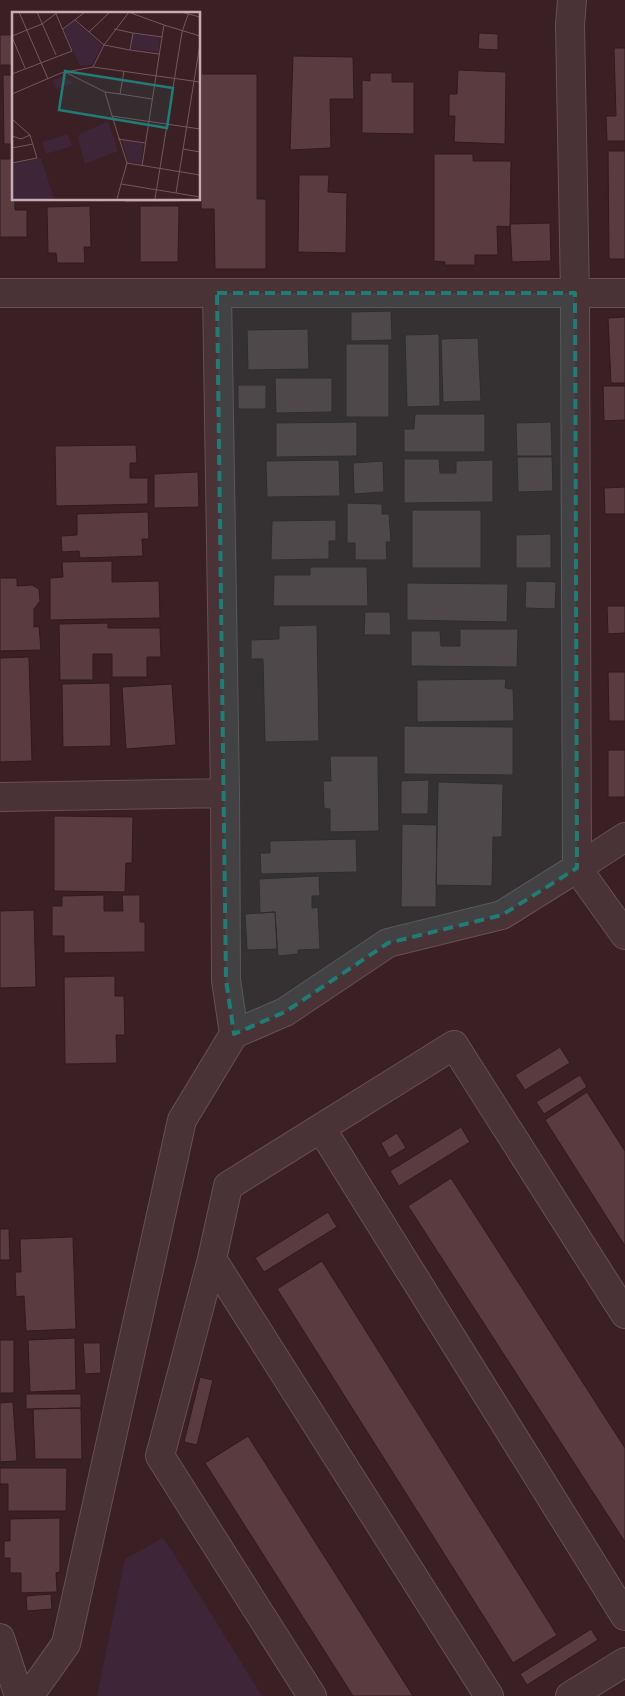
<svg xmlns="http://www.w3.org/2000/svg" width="625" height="1696" font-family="Manrope,sans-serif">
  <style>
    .green { fill: #3f2538 }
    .building { fill: #5a3b40; stroke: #301a1e }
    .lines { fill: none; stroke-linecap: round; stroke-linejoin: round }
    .minor-casing { stroke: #675054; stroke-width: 30 }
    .minor { stroke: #4a3337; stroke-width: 28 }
    .marked { fill: #217c75; fill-opacity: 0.2; stroke: #217c75; stroke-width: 4; stroke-dasharray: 10 6; stroke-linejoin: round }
    .inset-road { fill: none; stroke: #72585c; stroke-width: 1 }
    .view { fill: #217c75; fill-opacity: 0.15; stroke: #217c75; stroke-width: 2.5 }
    .inset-edge { fill: none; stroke: #c6adb1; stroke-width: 2.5 }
  </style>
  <rect width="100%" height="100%" fill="#3a1f24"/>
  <!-- green -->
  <path class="green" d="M163,1538L172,1551L262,1696H97L125,1559Z"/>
  <!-- building -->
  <path class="building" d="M479,33L498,34V50L478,49Z
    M0,35H14V65H0Z
    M614,48H625V141H607L606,116H616Z
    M293,56L353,57L354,99H330L331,148L290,150Z
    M458,70L506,72L505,144L454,142L455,116H449V94H457Z
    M370,73H392V82H414V134L362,133V80L370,81Z
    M201,74H257V199H266V269H215L214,209H201Z
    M3,75H14V144H4Z
    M608,151H625V259H609Z
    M434,154H473V161H511L510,227L497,226L498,255H475V265H445V262L434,261Z
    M0,159H14L15,210H27V237H0Z
    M299,175H329L328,192L347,193L346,253L298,252Z
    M51,199H104V202L51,201Z
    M124,199H181V202L124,203Z
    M90,206L91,247H84L85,263H57L56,253H48L47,207Z
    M140,206H179L178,262H140Z
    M550,223L551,261L512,262L510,224Z
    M391,311L392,340L351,341V312Z
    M625,317V383H611L608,318Z
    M308,329L309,369L248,370L247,330Z
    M439,334L440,406L407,407L405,335Z
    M478,338L481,401L443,402L441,339Z
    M346,344H389V417H346Z
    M275,378H332V412L276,413Z
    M238,385H266V409H238Z
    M603,386H625V420L604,421Z
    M415,414H485V452H404V429H414Z
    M357,422V456L276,457V423Z
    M551,422L552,456H517L516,423Z
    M136,445L137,463H130V478H148V504L56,506L55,446Z
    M517,457H552L553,491L518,492Z
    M404,459H439L440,473H456V461L493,460V502L404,503Z
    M339,460L340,496L267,497L266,461Z
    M383,461L384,492L354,494L353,463Z
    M198,472L199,507L154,508V474Z
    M625,487V514H605L604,488Z
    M347,503L382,504V514H389L391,542H386L387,560H355V543H347Z
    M412,510H481V568H412Z
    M148,512L149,539H142L143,556L80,558L79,551L62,552L61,536L77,535V514Z
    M336,520V541H329V559L271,560L272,521Z
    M551,534V568H516V535Z
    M112,561V582L159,581L160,618L50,620V578L63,577L62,562Z
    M310,567H367L368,606H273L274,575H310Z
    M0,578H17V586L32,585L39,589L40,601L34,609V627L39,626L41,650L0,651Z
    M526,581L556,582L555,609L525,608Z
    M407,583L508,584L507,622L407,620Z
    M607,606H625V633L608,634Z
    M365,612H390L391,635H364Z
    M108,623V628H160L161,657H147V677H112V654H93V680H60L59,624Z
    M317,625L319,741L265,742L263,659H251V640L279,639V626Z
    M460,629H518L517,667L411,666V631H440L441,646H460Z
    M29,657L32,761L0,762V658Z
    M608,672H625V721H609Z
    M506,679L505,688L513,689L514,721L417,722V680Z
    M110,683L111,746L63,747L62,684Z
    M172,684L176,745L126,749L122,687Z
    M404,726L513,727V775L404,774Z
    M608,750H625V797H608Z
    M330,756H378L379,831L330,832V809L324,808L323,781H331Z
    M429,780L428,814H401V781Z
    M438,782L503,784L502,837H493L492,886L436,885Z
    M54,816L133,817L132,863H126L125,892L54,891Z
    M402,824L437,825L436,907H401Z
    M356,839L357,872L261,874L260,853H270V841Z
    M319,876L320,896H312V908L318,907L320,949L298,950V954L278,956L275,912L260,913L259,879Z
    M104,895V911H123L122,895H140V922H145V952L64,953V936H52V906H62V896Z
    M34,910L36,987L0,988V911Z
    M275,912L277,949L247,950L245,914Z
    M115,976V996H124L125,1035H116L117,1063L65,1064L64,977Z
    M560,1047L570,1063L525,1090L515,1075Z
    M580,1075L587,1087L544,1114L536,1102Z
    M587,1092L625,1151V1246L545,1120Z
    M461,1127L470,1142L399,1186L390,1171Z
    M397,1133L406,1148L389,1158L381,1143Z
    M451,1178L625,1448V1542L408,1206Z
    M328,1212L337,1227L264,1272L255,1258Z
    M0,1229H9L10,1260H0Z
    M73,1237L76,1329L26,1331L24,1296L16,1297L15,1272H21L20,1239Z
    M322,1261L557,1635L513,1663L277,1289Z
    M75,1338L76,1390L30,1392L28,1340Z
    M0,1340H14V1393H0Z
    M83,1343H100L101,1373L85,1374Z
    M200,1377L213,1380L197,1445L184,1442Z
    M26,1394H81V1408L26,1409Z
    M13,1402L17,1461L0,1462V1403Z
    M81,1408L82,1459H35L33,1409Z
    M248,1436L413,1696H353L205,1463Z
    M0,1468H67L66,1511H8V1484H0Z
    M60,1518V1572L56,1573L57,1592L21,1593V1573H10V1558H4V1541H10V1519Z
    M51,1594L52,1609L27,1611L26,1596Z
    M591,1629L598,1640L527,1685L520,1674Z"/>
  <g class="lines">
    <defs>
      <path id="minor" d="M572,0L570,25L575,293L577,868L625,837
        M0,293H625
        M225,793L226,980L234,1034
        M0,797L225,793L217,293
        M321,1128L625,1616
        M212,1259L489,1696
        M0,1638L19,1696
        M29,1696L66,1644L182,1120L234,1034L285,1012L388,943L502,915L577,868L625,935
        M312,1696L160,1456L212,1259L228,1186L454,1045L625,1314
        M570,1696L625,1662"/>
    </defs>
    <!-- minor casing -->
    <use href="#minor" class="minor-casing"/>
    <!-- minor -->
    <use href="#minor" class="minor"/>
  </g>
  <!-- marked area -->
  <path class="marked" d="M217,293H575L577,868L502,915L388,943L285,1012L234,1034L226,980Z"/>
  <!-- overview -->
  <g transform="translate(12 12)">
    <rect width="188" height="188" fill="#3a1f24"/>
    <path d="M62,9L90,33L80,53L68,54L52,18ZM121,22L148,26L146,40L120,37ZM51,64L62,71L44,77L40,69ZM96,109L106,139L73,152L66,126L68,122ZM56,122L60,134L34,142L30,130ZM110,128L131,132L129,151L116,150ZM29,146L42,187H0V152Z" fill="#3f2538"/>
    <path class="inset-road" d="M7,0L36,67M25,0L44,43M169,0L188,5M119,1L152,13M63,8L92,33L117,0M51,17L73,0M102,17L121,21M77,20L98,0M0,24L30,12L46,0M0,25L13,56M188,32L164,181L188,185M118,38L147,42M81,55L92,33L118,38L121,21L150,25L152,13L188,24M112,59L108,82L140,87M53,60L93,80L100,104M0,62L60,39L44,2M93,80L108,82M0,82L49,61L81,55L188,70M0,107L18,123L9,127L0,124M106,127L133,131M0,136L21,132M171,137L188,140M0,151L25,146L18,123M115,151L100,104L188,117M130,154L150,25M164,181L109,172L115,151L188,163M105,187L109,172M143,187L170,20L177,0"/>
    <path class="view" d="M53,59L161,76L155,116L47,98Z"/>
    <rect width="188" height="188" class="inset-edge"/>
  </g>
</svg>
